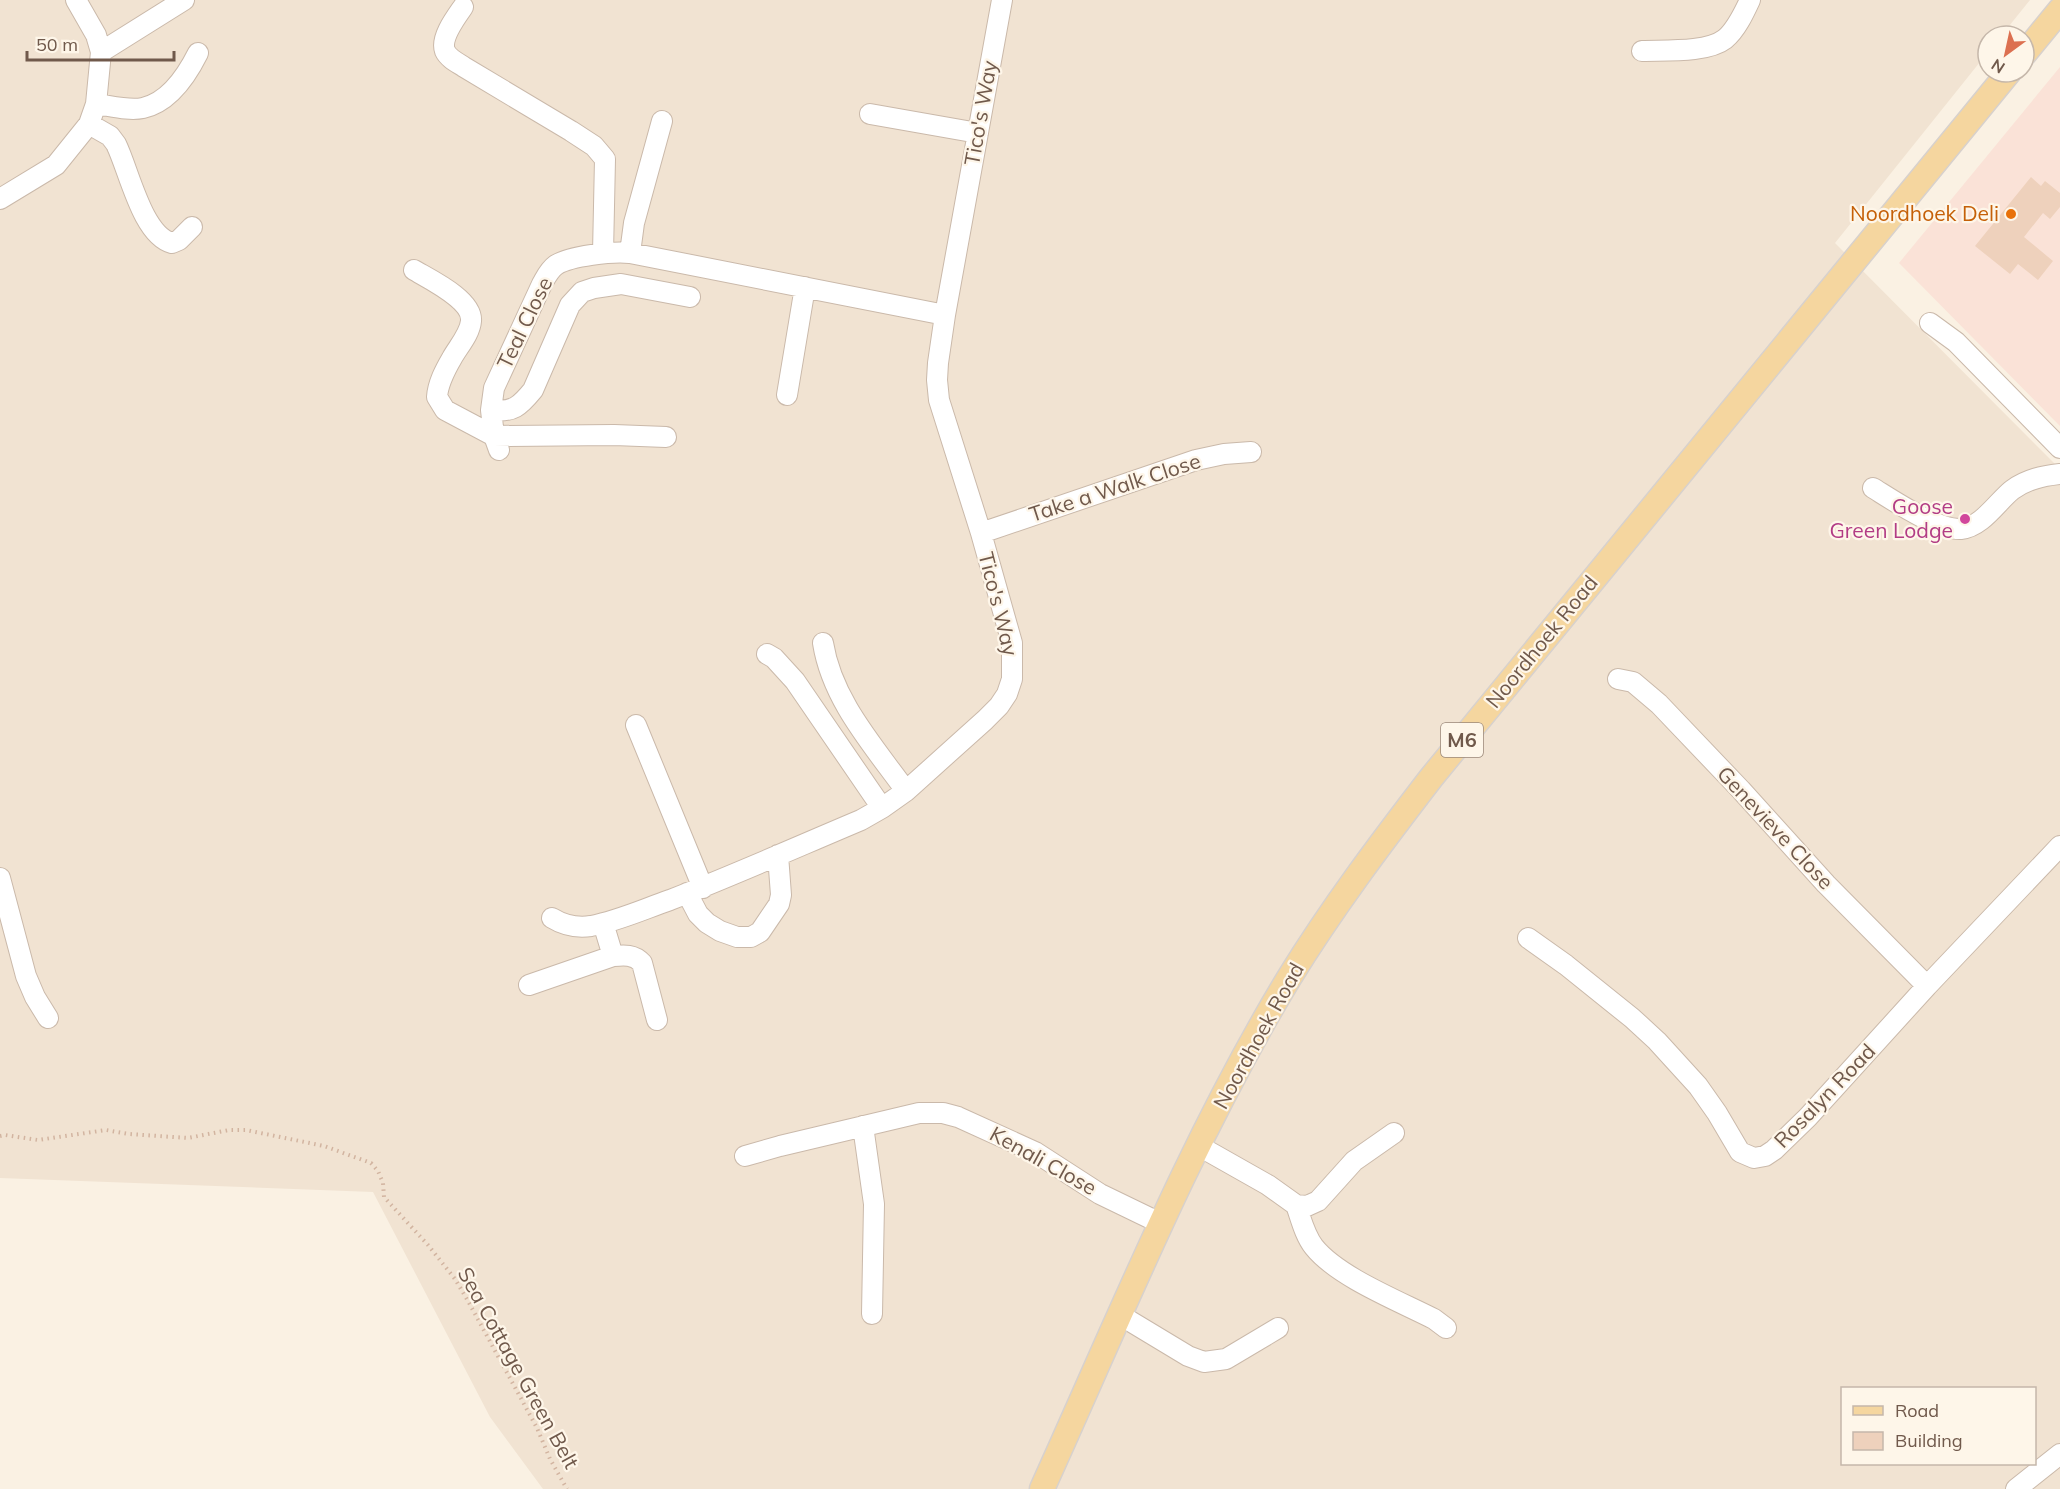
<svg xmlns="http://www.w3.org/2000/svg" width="2060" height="1489" font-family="Mulish,sans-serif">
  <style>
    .residential { fill: #f1e3d2; fill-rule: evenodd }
    .commercial { fill: #fae2d7 }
    .building { fill: #eed1bc }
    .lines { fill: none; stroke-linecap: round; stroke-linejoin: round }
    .minor-casing { stroke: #cab9aa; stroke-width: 22 }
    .major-casing { stroke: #d7d1cd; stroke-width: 27 }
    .path { stroke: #d2b4a0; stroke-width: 4; stroke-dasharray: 1.5 4.5; stroke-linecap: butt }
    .minor { stroke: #fff; stroke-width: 20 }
    .major { stroke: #f5d69f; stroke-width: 24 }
    .food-dot { fill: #e8710a; stroke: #fef6e9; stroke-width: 2 }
    .hotel-dot { fill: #d1479c; stroke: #fef6e9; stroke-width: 2 }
    .labels { text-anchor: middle; stroke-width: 4.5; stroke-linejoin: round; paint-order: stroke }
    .shield { fill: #fef6e9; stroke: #9b887a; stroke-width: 1.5 }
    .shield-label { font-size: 20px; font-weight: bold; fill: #70594b }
    .street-label { font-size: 21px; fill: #70594b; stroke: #fef6e9 }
    .food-label { font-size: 21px; fill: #c56008; stroke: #fef6e9; text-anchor: end }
    .hotel-label { font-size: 21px; fill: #b23c85; stroke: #fef6e9; text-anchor: end }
  </style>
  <rect width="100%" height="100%" fill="#faf1e3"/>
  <!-- residential -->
  <path class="residential" d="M0,0H2030L2001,36H1988V52L1835,243L2060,469V1489H543L490,1417L373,1192L0,1178ZM1842,1388H2034V1464H1842Z"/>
  <!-- commercial -->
  <path class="commercial" d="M2060,67V426L1899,263Z"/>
  <!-- building -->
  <path class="building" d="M2031,177L2041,186L2045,181L2060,193V207L2050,219L2043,213L2024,237L2053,261L2038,280L2018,264L2010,274L1975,246Z"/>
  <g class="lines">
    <defs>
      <path id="minor" d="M463,7C456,17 440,38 445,51C448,58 458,63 464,67L571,131L594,146L605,159L603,253
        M1642,51C1664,50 1707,53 1725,39C1736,30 1744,13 1750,0
        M101,52L184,0
        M96,104C111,106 129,111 143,108C170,102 187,75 198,53
        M870,114L978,133
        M89,124L110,136L116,144C129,170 142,235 172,243L179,240L192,227
        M0,199L56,165L89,124L96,104L101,52L96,35L76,0
        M630,253L634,223L662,121
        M414,270C431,280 473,300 471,321C470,334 458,347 452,358C445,370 438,383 437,397L445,410L494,436L614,435L666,437
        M1930,323L1956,342L2060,448
        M787,395L805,287
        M491,410C513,413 520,406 533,390L570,305L582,292L594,288L621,284L690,297
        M499,450L494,436L491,410L494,388L542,284C546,277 549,270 556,265C570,256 613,251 630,253L945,315
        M1873,488C1894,501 1937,530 1961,529C1982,527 1997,502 2012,490C2027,479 2043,476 2060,474
        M981,533L1196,460L1224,454L1251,452
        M823,643C832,700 873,745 906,791
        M767,654L774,658L795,681L882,808
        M1618,679L1633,682L1659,704L1741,790L1826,884L1927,986
        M636,725L703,888
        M0,878L26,976L35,997L48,1018
        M687,893L698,914L707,923L720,931L737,937H751L760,932L779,904L781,895L778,855
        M552,918C565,926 577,928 591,926C618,921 644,909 670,900C734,875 797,847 861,820L882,808L906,791L985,720L999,706L1007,694L1012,679V643L981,533L939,400L937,380L938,363L945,315L1002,0
        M603,923L613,956
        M1528,938L1566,965L1632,1018L1657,1041L1698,1086L1717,1113L1740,1152L1754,1158L1765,1156L1774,1150L1808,1117L1927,986L2060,846
        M529,985L613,956C624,955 634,954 642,963L657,1020
        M863,1126L874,1204L872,1314
        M1199,1146L1268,1185L1296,1205L1307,1206L1318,1201L1354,1161L1394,1133
        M745,1156L780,1146L919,1113H943L958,1117L1035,1152L1100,1194L1162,1224
        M1296,1205C1301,1219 1305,1236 1314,1247C1338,1277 1399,1301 1434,1319L1446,1328
        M1120,1315L1188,1356L1204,1362L1226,1359L1278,1328
        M2016,1489L2060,1454"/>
      <path id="major" d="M2024,54L2060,10
        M1042,1489C1120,1317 1191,1140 1289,978C1332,908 1381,843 1431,778L2009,72"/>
    </defs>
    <!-- minor casing -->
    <use href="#minor" class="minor-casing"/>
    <!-- major casing -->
    <use href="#major" class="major-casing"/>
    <!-- path -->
    <path class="path" d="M0,1136L5,1135L38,1140L106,1130L129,1134L188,1138L229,1130H246L324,1146L371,1163L378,1171L383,1183L384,1197L428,1245L455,1279L468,1301L537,1428L550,1459L567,1489"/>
    <!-- minor -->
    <use href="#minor" class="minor"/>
    <!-- major -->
    <use href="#major" class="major"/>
  </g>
  <!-- markers -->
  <circle class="food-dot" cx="2011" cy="214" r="6"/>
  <circle class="hotel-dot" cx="1965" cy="519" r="6"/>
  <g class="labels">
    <!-- shield labels -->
    <rect class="shield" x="1441" y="723" width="42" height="34" rx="4.5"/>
    <g class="shield-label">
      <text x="1462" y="747">M6</text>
    </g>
    <!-- street labels -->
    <g class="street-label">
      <text transform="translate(981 113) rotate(-80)" y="7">Tico's Way</text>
      <text transform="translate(525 323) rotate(-64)" y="7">Teal Close</text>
      <text transform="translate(1115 488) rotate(-18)" y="7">Take a Walk Close</text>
      <text transform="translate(998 604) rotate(76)" y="7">Tico's Way</text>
      <text transform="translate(1542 642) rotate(-51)" y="7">Noordhoek Road</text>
      <text transform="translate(1775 828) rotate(47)" y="7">Genevieve Close</text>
      <text transform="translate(1259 1036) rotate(-61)" y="7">Noordhoek Road</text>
      <text transform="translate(1825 1096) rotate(-46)" y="7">Rosalyn Road</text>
      <text transform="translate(1043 1161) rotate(29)" y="7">Kenali Close</text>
      <text transform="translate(518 1368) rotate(61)" y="7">Sea Cottage Green Belt</text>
    </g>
    <!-- food labels -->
    <g class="food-label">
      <text x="1999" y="221">Noordhoek Deli</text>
    </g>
    <!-- hotel labels -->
    <g class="hotel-label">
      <text x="1953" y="514">Goose<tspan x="1953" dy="24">Green Lodge</tspan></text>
    </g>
  </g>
  <!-- legend -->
  <rect x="1841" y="1387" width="195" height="78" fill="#fef6e9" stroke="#c5b7aa" stroke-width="1.5"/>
  <rect x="1853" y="1406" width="30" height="9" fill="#f5d69f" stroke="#c5b7aa" stroke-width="1.5"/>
  <text x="1895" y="1417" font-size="18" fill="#70594b">Road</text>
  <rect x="1853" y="1432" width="30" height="18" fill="#eed1bc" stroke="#c5b7aa" stroke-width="1.5"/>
  <text x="1895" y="1447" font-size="18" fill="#70594b">Building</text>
  <!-- north arrow -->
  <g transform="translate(2006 54) rotate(213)"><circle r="28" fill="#fef6e9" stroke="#c5b7aa" stroke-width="1.5"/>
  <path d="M0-4.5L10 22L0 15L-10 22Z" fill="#dc7050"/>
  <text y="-9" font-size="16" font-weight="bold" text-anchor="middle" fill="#70594b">N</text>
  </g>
  <!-- scale -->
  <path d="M27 51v9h147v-9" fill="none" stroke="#70594b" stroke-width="3"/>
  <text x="36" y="51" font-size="18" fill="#70594b" stroke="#fef6e9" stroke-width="4.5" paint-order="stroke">50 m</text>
</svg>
